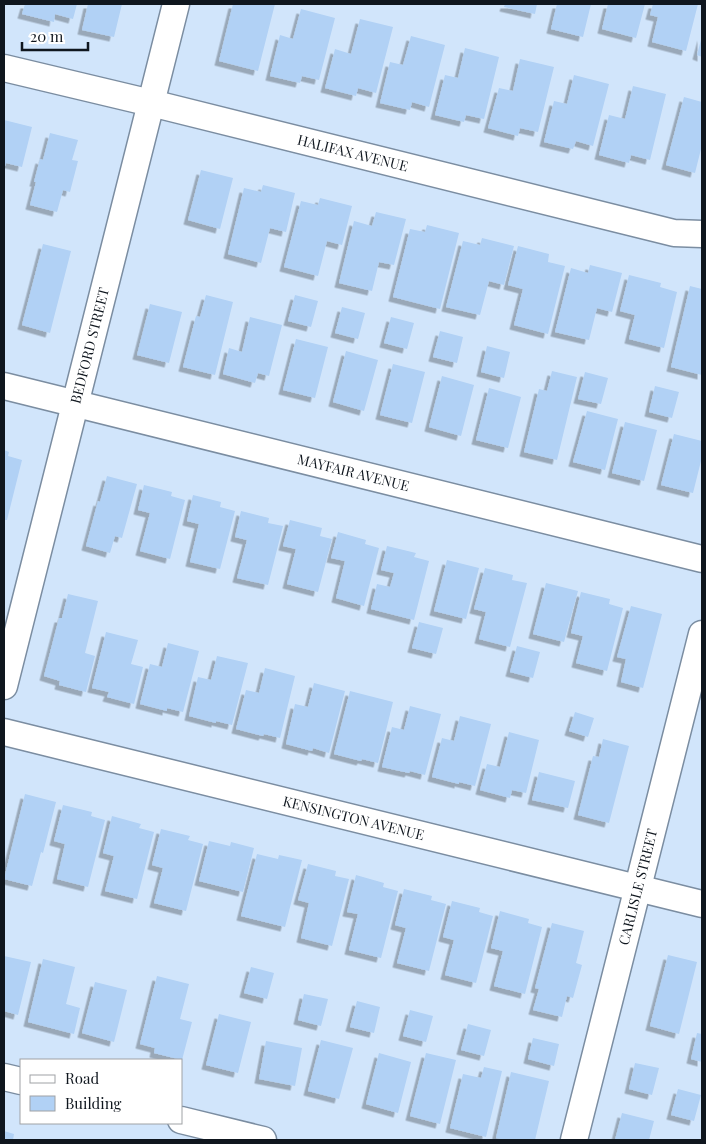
<svg xmlns="http://www.w3.org/2000/svg" width="706" height="1144" font-family="'Playfair Display',serif">
  <style>
    .building { fill: #b1d1f5; filter: url(#shadow) }
    .lines { fill: none; stroke-linecap: round; stroke-linejoin: round }
    .minor-casing { stroke: #7b8da1; stroke-width: 29 }
    .minor { stroke: #fff; stroke-width: 26 }
    .labels { text-anchor: middle; stroke-width: 4.5; stroke-linejoin: round; paint-order: stroke }
    .street-label { font-size: 14px; fill: #0f161e; stroke: #fff }
  </style>
  <defs>
    <filter id="shadow"><feDropShadow dx="-4.5" dy="4.5" stdDeviation="0" flood-color="#0004"/></filter>
  </defs>
  <rect width="100%" height="100%" fill="#d1e5fb"/>
  <!-- building -->
  <path class="building" d="M25,4H77L73,19L55,14L54,22L22,14Z
    M88,4H122L114,37L82,30Z
    M233,4H275L258,71L219,61Z
    M505,4H537L535,14L504,7Z
    M557,4H591L583,37L551,29Z
    M608,4H645L636,38L602,29Z
    M653,4H698L686,51L652,42L658,17L650,15Z
    M301,9L335,18L319,80L302,76L300,83L270,76L280,35L293,39Z
    M360,19L393,27L376,93L358,88L356,96L325,88L335,49L351,54Z
    M411,36L445,45L429,107L412,102L410,110L380,103L390,62L403,65Z
    M702,36V57L697,55Z
    M465,48L499,57L484,119L466,115L464,122L435,115L445,75L458,78Z
    M520,59L554,67L538,132L520,128L518,136L488,128L499,88L513,91Z
    M574,75L609,84L593,146L576,141L573,149L544,142L554,101L567,104Z
    M633,86L666,94L650,160L631,155L629,163L599,155L609,115L625,119Z
    M684,97L702,102V145L695,173L666,165Z
    M4,120L32,127L22,167L6,163L4,169Z
    M50,133L78,140L72,160L78,161L70,192L63,190L57,212L30,205L36,182H34L40,159L43,160Z
    M201,170L233,178L220,229L188,220Z
    M263,185L295,193L286,232L270,228L261,263L228,254L244,188L261,192Z
    M320,198L352,206L342,245L327,241L318,276L284,267L301,201L318,205Z
    M376,212L406,219L394,265L379,262L372,291L339,283L354,221L372,226Z
    M427,225L459,233L440,309L393,297L410,229L425,232Z
    M482,238L514,246L504,285L489,281L480,315L446,307L463,241L480,245Z
    M43,244L71,251L50,333L22,325Z
    M518,246L549,254L548,262L565,266L548,334L514,325L523,289L508,285Z
    M590,265L622,273L612,312L597,308L589,340L555,332L571,268L588,273Z
    M629,275L661,283L660,287L677,292L664,348L629,339L635,315L620,311Z
    M690,286L702,289V375L671,367Z
    M206,295L233,302L215,375L183,367L196,316L200,317Z
    M295,295L318,301L311,327L288,321Z
    M150,304L182,312L169,363L137,355Z
    M342,307L365,313L358,339L335,333Z
    M250,317L282,325L269,376L258,373L255,383L223,374L229,348L242,352Z
    M391,317L414,323L407,349L384,343Z
    M440,331L463,337L457,363L433,357Z
    M296,339L328,347L315,398L283,390Z
    M487,346L510,352L504,378L481,372Z
    M346,351L378,360L364,411L333,402Z
    M393,364L425,372L412,423L380,415Z
    M552,371L577,377L557,460L524,452L539,389L547,391Z
    M585,372L608,378L601,404L578,399Z
    M442,376L474,385L461,436L429,427Z
    M655,386L679,392L672,418L649,412Z
    M489,388L521,397L508,448L476,440Z
    M587,411L618,419L605,470L573,462Z
    M625,422L657,430L644,481L612,473Z
    M674,434L702,441V457L693,493L661,485Z
    M4,450L9,452L8,456L22,460L7,520H4Z
    M107,476L137,484L122,538L115,536L110,553L86,546L98,501L100,502Z
    M144,485L172,492L171,496L185,500L170,559L140,551L150,513L138,510Z
    M193,495L221,502L220,507L235,511L220,569L190,562L199,524L187,521Z
    M241,511L269,518L268,523L283,526L268,585L237,578L247,540L235,537Z
    M290,520L322,528L320,536L332,539L318,592L287,584L296,549L283,546Z
    M338,532L366,540L365,544L379,548L364,606L336,598L345,561L331,558Z
    M387,546L416,553L414,557L429,561L414,620L371,609L377,584L390,587L394,573L381,570Z
    M447,560L479,568L466,619L434,611Z
    M485,568L513,575L512,580L527,583L510,647L479,639L486,612L474,609Z
    M546,583L578,591L564,642L533,634Z
    M581,592L610,599L609,604L623,608L607,671L576,663L583,636L571,633Z
    M68,594L98,601L85,653L95,656L86,692L59,685L60,681L44,676L59,618H62Z
    M631,606L662,614L643,688L621,682L626,659L617,657Z
    M419,622L443,628L436,654L412,648Z
    M106,632L138,640L131,664L143,667L134,704L107,697L109,692L92,688Z
    M168,643L199,651L183,712L167,708V711L140,704L150,664L162,667Z
    M517,646L540,652L533,678L510,672Z
    M217,656L248,663L232,725L216,721V723L189,716L198,677L211,680Z
    M265,668L295,676L280,738L264,734L263,736L236,729L246,690L259,693Z
    M314,683L345,691L329,753L313,748L312,751L286,744L295,704L308,707Z
    M350,691L393,702L378,763L362,759L361,761L334,754Z
    M410,706L441,714L425,775L410,771L409,773L382,767L392,727L404,730Z
    M575,712L594,718L588,737L569,731Z
    M460,716L491,724L475,786L459,782V784L432,777L442,738L454,741Z
    M509,732L539,740L526,793L512,790L510,798L480,790L487,764L500,767Z
    M603,739L629,746L609,823L578,815L593,756L599,757Z
    M539,772L575,781L568,808L532,800Z
    M25,794L56,802L43,853L41,852L32,886L4,879Z
    M63,805L92,812L91,816L105,820L88,887L57,879L65,844L54,841Z
    M112,816L141,824L139,828L154,832L137,899L105,891L114,856L103,853Z
    M161,829L190,836L188,840L203,844L186,911L154,903L163,868L152,865Z
    M209,841L230,846L231,842L254,848L243,892L199,881Z
    M257,854L278,859L279,855L302,860L285,927L241,916Z
    M308,864L336,871L335,876L349,879L332,946L301,938L309,903L298,900Z
    M356,875L384,883L383,887L398,891L381,958L349,950L358,914L347,912Z
    M404,889L432,896L431,900L446,904L429,971L397,963L406,928L395,925Z
    M452,901L480,908L479,912L493,916L476,983L445,975L454,940L443,937Z
    M500,911L529,919L528,923L542,927L525,994L494,986L503,951L491,948Z
    M552,923L584,931L576,963L582,965L573,998L567,996L562,1017L533,1010L539,989L535,988Z
    M668,955L697,962L679,1034L650,1026Z
    M4,956L31,962L18,1015L4,1011Z
    M43,959L75,967L66,1004L80,1008L74,1034L28,1022Z
    M251,967L274,973L267,999L244,993Z
    M157,976L189,984L180,1019L192,1022L182,1060L154,1053L155,1048L140,1044Z
    M95,982L127,990L114,1042L82,1033Z
    M304,994L328,999L321,1026L298,1020Z
    M357,1001L380,1007L374,1033L350,1027Z
    M410,1010L433,1016L426,1042L403,1036Z
    M219,1014L251,1022L238,1073L206,1065Z
    M468,1024L491,1030L484,1056L461,1050Z
    M697,1033L702,1034V1062L691,1059Z
    M533,1038L559,1044L554,1066L528,1059Z
    M321,1040L353,1048L339,1099L308,1091Z
    M266,1041L302,1048L295,1086L259,1079Z
    M379,1053L411,1062L398,1113L366,1104Z
    M426,1053L456,1060L440,1124L410,1116Z
    M635,1063L659,1068L652,1095L629,1089Z
    M484,1067L502,1071L486,1137L450,1128L463,1074L481,1078Z
    M511,1072L549,1081L535,1140H505L496,1138Z
    M678,1089L701,1095L694,1121L671,1115Z
    M622,1113L654,1121L649,1140H615Z
    M4,1131L14,1134L13,1140H4Z"/>
  <g class="lines">
    <defs>
      <g id="minor">
        <path id="s1" d="M4,68L151,103L674,233L702,234"/>
        <path id="s2" d="M4,386L702,559"/>
        <path id="s3" d="M4,686L176,4"/>
        <path id="s4" d="M4,732L702,904"/>
        <path d="M4,1077L21,1081"/>
        <path d="M181,1120L263,1140"/>
        <path id="s5" d="M574,1140L702,634"/>
      </g>
    </defs>
    <!-- minor casing -->
    <use href="#minor" class="minor-casing"/>
    <!-- minor -->
    <use href="#minor" class="minor"/>
  </g>
  <g class="labels">
    <!-- street labels -->
    <g class="street-label">
      <text dy="5" stroke="none"><textPath href="#s1" startOffset="359">HALIFAX AVENUE</textPath></text>
      <text dy="5" stroke="none"><textPath href="#s3" startOffset="351">BEDFORD STREET</textPath></text>
      <text dy="5" stroke="none"><textPath href="#s2" startOffset="360">MAYFAIR AVENUE</textPath></text>
      <text dy="5" stroke="none"><textPath href="#s4" startOffset="360">KENSINGTON AVENUE</textPath></text>
      <text dy="5" stroke="none"><textPath href="#s5" startOffset="261">CARLISLE STREET</textPath></text>
    </g>
  </g>
  <!-- border -->
  <rect width="706" height="1144" fill="none" stroke="#0f161e" stroke-width="10"/>
  <!-- legend -->
  <rect x="20" y="1059" width="162" height="65" fill="#ffffff" stroke="#9fa2a5"/>
  <rect x="30" y="1075" width="25" height="8" fill="#ffffff" stroke="#9fa2a5"/>
  <text x="65" y="1084" font-size="15" fill="#0f161e">Road</text>
  <rect x="30" y="1096" width="25" height="15" fill="#b1d1f5" stroke="#9fa2a5"/>
  <text x="65" y="1109" font-size="15" fill="#0f161e">Building</text>
  <!-- scale -->
  <path d="M22 42v8h66v-8" fill="none" stroke="#0f161e" stroke-width="2.5"/>
  <text x="30" y="42" font-size="15" fill="#0f161e" stroke="#ffffff" stroke-width="4" paint-order="stroke">20 m</text>
</svg>
